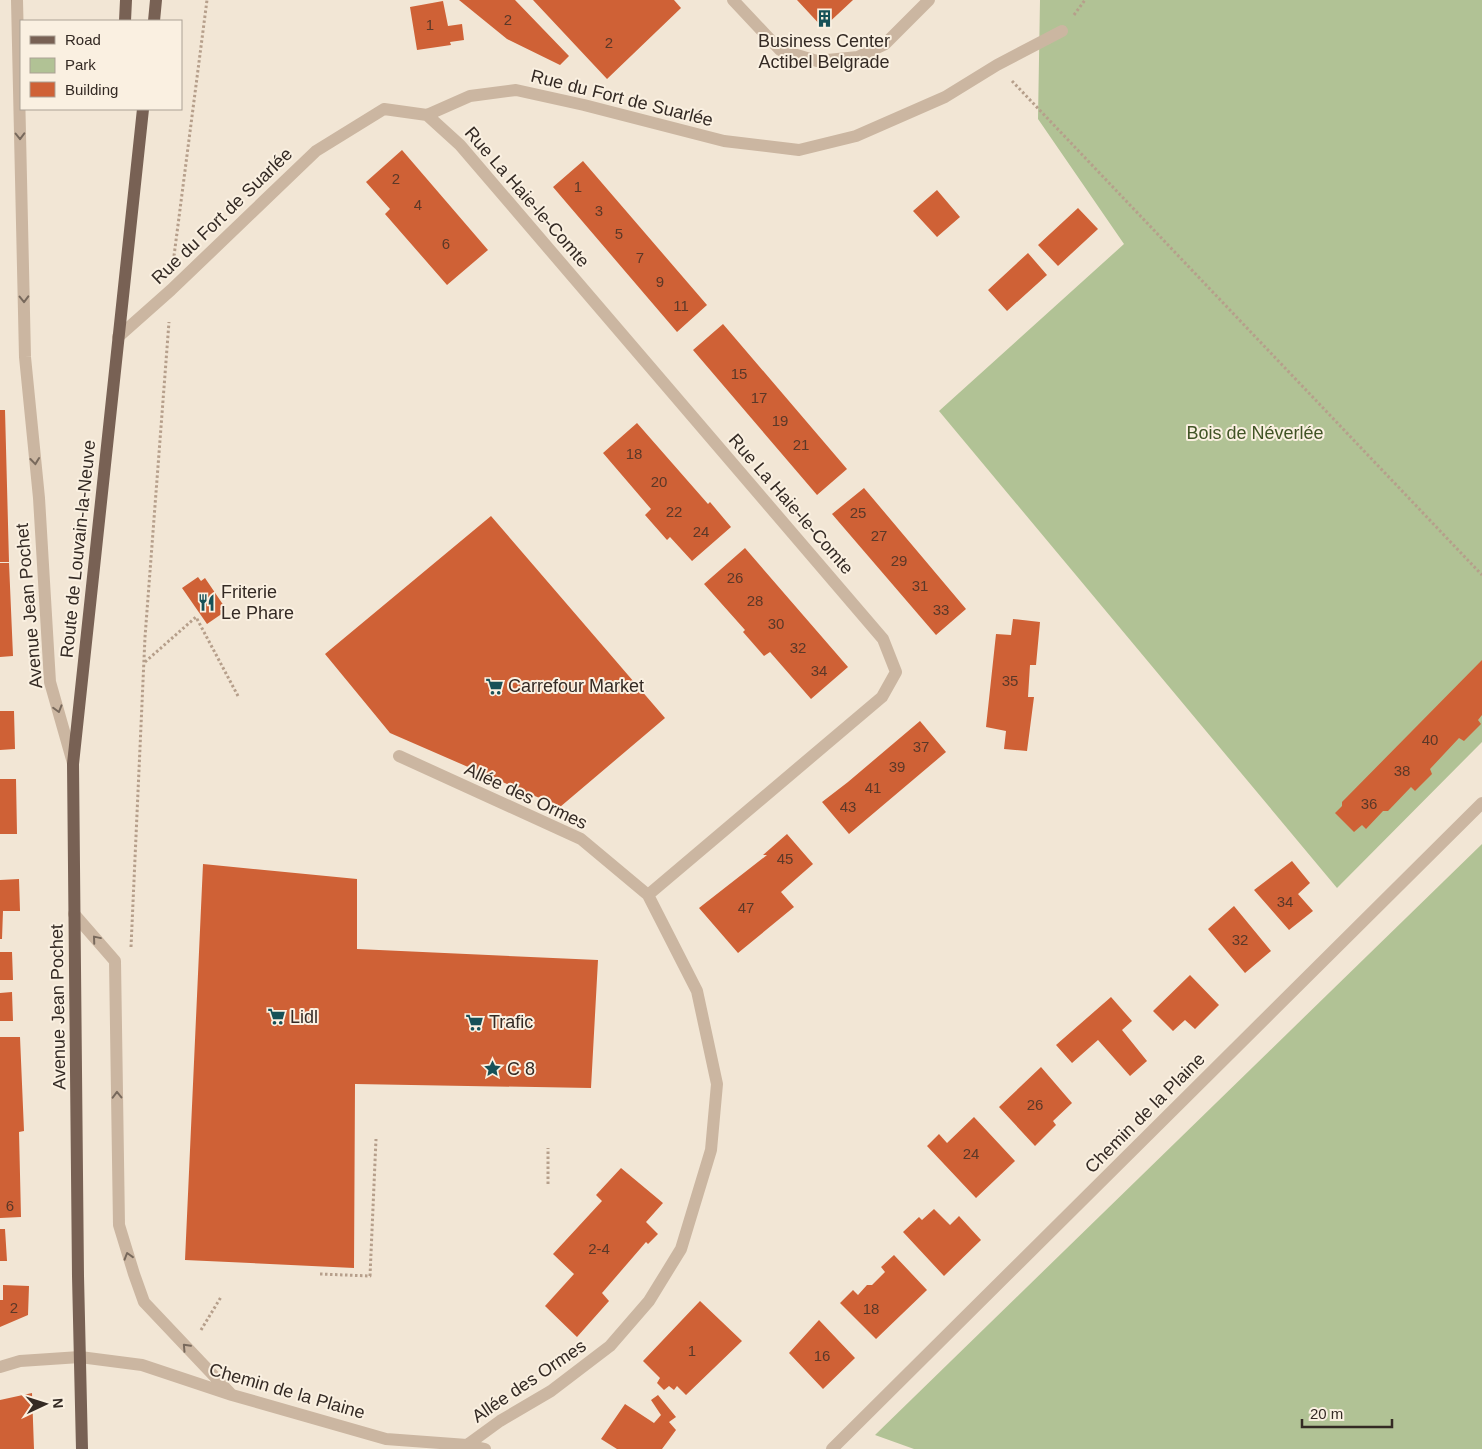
<svg xmlns="http://www.w3.org/2000/svg" width="1482" height="1449" font-family="Helvetica,sans-serif">
  <style>
    .green { fill: #b1c295 }
    .building { fill: #cf6136 }
    .lines { fill: none; stroke-linecap: round; stroke-linejoin: round }
    .path { stroke: #b69f8b; stroke-width: 3; stroke-dasharray: 2.5 2.5; stroke-linecap: butt }
    .service { stroke: #cbb6a1; stroke-width: 12 }
    .minor { stroke: #cbb6a1; stroke-width: 12 }
    .tertiary { stroke: #cbb6a1; stroke-width: 12 }
    .primary { stroke: #786154; stroke-width: 12 }
    .oneway { stroke: #78695c }
    .labels { text-anchor: middle; stroke-width: 4; stroke-linejoin: round; paint-order: stroke }
    .number-label { font-size: 15px; fill: #5b3828 }
    .poi-label { font-size: 18px; fill: #342a24; stroke: #faf0e1; text-anchor: start }
    .street-label { font-size: 18px; fill: #342a24; stroke: #faf0e1 }
    .park-label { font-size: 18px; fill: #415426; stroke: #faf0e1 }
  </style>
  <rect width="100%" height="100%" fill="#f2e6d5"/>
  <!-- green -->
  <path class="green" d="M1040,0H1482V742L1337,888L939,411L1124,244L1038,119Z
    M1482,844V1449H914L875,1435Z"/>
  <!-- building -->
  <path class="building" d="M459,0H515L569,56L560,65L507,39Z
    M533,0H674L681,8L607,79Z
    M797,0H853L823,28Z
    M443,1L448,26L462,24L464,40L450,42L451,45L417,50L410,7Z
    M402,150L488,250L447,285L385,214L390,209L366,182Z
    M583,161L707,305L677,332L553,187Z
    M937,190L960,217L937,237L913,211Z
    M1078,208L1098,229L1058,266L1038,245Z
    M1028,253L1047,275L1007,311L988,290Z
    M723,324L847,469L817,495L693,350Z
    M0,410H5L9,562H0Z
    M637,423L708,504L710,502L731,527L692,561L670,537L667,540L645,515L651,509L603,453Z
    M864,488L966,609L936,635L832,514Z
    M491,516L665,718L560,807L390,733L325,654Z
    M745,548L848,667L811,699L770,652L764,656L743,632L745,630L704,584Z
    M0,563H9L13,656L0,657Z
    M198,577L201,581L205,578L224,606L220,609L223,613L207,624L182,588Z
    M1013,619L1040,622L1036,665H1030L1028,697H1034L1027,751L1004,749L1006,731L986,727L996,634L1011,635Z
    M1482,660V715L1478,720L1481,724L1464,741L1459,738L1430,769L1432,774L1415,791L1411,787L1388,811H1383L1366,829L1362,825L1354,832L1335,813L1342,806V802Z
    M0,711H14L15,749L0,750Z
    M920,721L946,752L849,834L822,802L848,782Z
    M0,779H16L17,834H0Z
    M787,834L813,864L781,892L794,907L738,953L699,908L767,855H763Z
    M1292,861L1310,883L1298,894L1313,911L1289,930L1254,890Z
    M203,864L357,879V949L598,960L591,1088L355,1084L354,1268L185,1260Z
    M19,879L20,911H3L2,939H0V880Z
    M1234,906L1271,951L1245,973L1208,929Z
    M0,952H12L13,980H0Z
    M1190,975L1219,1005L1195,1029L1185,1020L1173,1031L1153,1011Z
    M12,992L13,1021H0V993Z
    M1111,997L1132,1021L1122,1030L1147,1061L1130,1076L1098,1040L1072,1063L1056,1045Z
    M0,1037H20L24,1131L19,1132L21,1217L0,1218Z
    M1041,1067L1072,1103L1053,1121L1056,1125L1035,1146L999,1107Z
    M974,1117L1015,1161L976,1198L927,1146L939,1134L947,1143Z
    M621,1168L663,1203L646,1222L658,1234L648,1244L646,1242L602,1293L609,1301L577,1337L545,1306L574,1274L553,1254L602,1201L596,1195Z
    M934,1209L950,1225L959,1216L981,1240L944,1276L903,1232L919,1217L922,1220Z
    M0,1229H5L7,1261H0Z
    M894,1255L927,1290L876,1339L840,1303L853,1290L858,1295L867,1285H872L885,1272L881,1267Z
    M3,1285L29,1286L28,1315L0,1327V1300H3Z
    M700,1301L742,1341L686,1395L677,1386L674,1390L669,1386L664,1390L657,1383L660,1378L643,1361Z
    M819,1320L855,1358L823,1389L789,1353Z
    M32,1393L34,1449H0V1400Z
    M658,1395L676,1417L669,1422L676,1430L662,1449H617L601,1439L625,1404L654,1423L661,1415L651,1400Z"/>
  <g class="lines">
    <!-- path -->
    <path class="path" d="M1074,15L1085,0
      M1012,81L1482,575
      M174,256L207,0
      M145,662L196,617L238,696
      M131,947L145,637L169,322
      M548,1184V1148
      M320,1274L370,1276L376,1139
      M201,1330L221,1297"/>
    <!-- service -->
    <path class="service" d="M733,0L780,50L817,61L858,57L885,44L929,0"/>
    <!-- minor -->
    <path class="minor" d="M17,0L25,357L39,498L50,682L73,763
      M427,115L460,145L883,639L896,672L882,697L648,895
      M118,337L171,290L316,151L384,109L427,115L470,96L516,90L584,105L724,141L799,150L856,136L945,97L997,65L1062,31
      M399,756L581,839L648,895L697,991L717,1084L711,1150L681,1249L649,1301L610,1346L551,1391L500,1421L467,1445
      M74,914L115,961L119,1225L134,1274L144,1302L232,1395
      M80,1357L142,1365L232,1395L386,1439L467,1445L485,1449
      M832,1449L1482,803"/>
    <!-- tertiary -->
    <path class="tertiary" d="M0,1367L20,1361L80,1357"/>
    <!-- primary -->
    <path class="primary" d="M125,21L126,0
      M154,21L156,0
      M82,1449L78,1276L73,764L143,109"/>
  </g>
  <!-- one-way arrows -->
  <defs><path id="oneway-chevron" d="M-2-3.5L2.5 0L-2 3.5" fill="none" stroke-width="1.6" stroke-linecap="round" stroke-linejoin="round" transform="scale(1.25)"/></defs>
  <g class="oneway">
    <use href="#oneway-chevron" transform="translate(20 136) rotate(89)"/>
    <use href="#oneway-chevron" transform="translate(24 299) rotate(89)"/>
    <use href="#oneway-chevron" transform="translate(35 461) rotate(84)"/>
    <use href="#oneway-chevron" transform="translate(58 709) rotate(74)"/>
    <use href="#oneway-chevron" transform="translate(96 939) rotate(-130)"/>
    <use href="#oneway-chevron" transform="translate(117 1095) rotate(-91)"/>
    <use href="#oneway-chevron" transform="translate(128 1256) rotate(-107)"/>
    <use href="#oneway-chevron" transform="translate(186 1347) rotate(-133)"/>
  </g>
  <!-- icons -->
  <defs>
    <symbol id="building-bare" viewBox="-9 -9 18 18"><path d="M-4-6H4V6H1V3H-1V6H-4ZM-2.5-4.3h1.7v1.8h-1.7ZM.8-4.3h1.7v1.8H.8ZM-2.5-1h1.7V.8h-1.7ZM.8-1h1.7V.8H.8Z" fill="#175158" stroke="#faf0e1" stroke-width="2.5" paint-order="stroke"/></symbol>
    <symbol id="restaurant-bare" viewBox="-9 -9 18 18"><path d="M-5-6h1v4h1v-4h1v4h1v-4h1v5L-1.5 .5V6h-2V.5L-5-1ZM5-6V6H3V1.5H1.5Q1.5-4 5-6Z" fill="#175158" stroke="#faf0e1" stroke-width="2.5" paint-order="stroke"/></symbol>
    <symbol id="supermarket-bare" viewBox="-9 -9 18 18"><path d="M-6-5.5h2.5l.6 2H6L4.5 2H-2.5L-4.4-4H-6ZM-1.5 3.2a1.3 1.3 0 1 0 .1 0ZM3 3.2a1.3 1.3 0 1 0 .1 0Z" fill="#175158" stroke="#faf0e1" stroke-width="2.5" paint-order="stroke"/></symbol>
    <symbol id="sight-bare" viewBox="-9 -9 18 18"><path d="M0-6L1.8-2.2L6-1.7L2.9 1.2L3.7 5.4L0 3.3L-3.7 5.4L-2.9 1.2L-6-1.7L-1.8-2.2Z" fill="#175158" stroke="#faf0e1" stroke-width="2.5" paint-order="stroke"/></symbol>
  </defs>
  <g fill-rule="evenodd">
    <use href="#building-bare" x="812" y="6" width="25" height="25"/>
    <use href="#restaurant-bare" x="194" y="590" width="25" height="25"/>
    <use href="#supermarket-bare" x="482" y="674" width="25" height="25"/>
    <use href="#supermarket-bare" x="264" y="1004" width="25" height="25"/>
    <use href="#supermarket-bare" x="462" y="1010" width="25" height="25"/>
    <use href="#sight-bare" x="480" y="1056" width="25" height="25"/>
  </g>
  <g class="labels">
    <!-- number labels -->
    <g class="number-label">
      <text x="508" y="25">2</text>
      <text x="430" y="30">1</text>
      <text x="609" y="48">2</text>
      <text x="396" y="184">2</text>
      <text x="578" y="192">1</text>
      <text x="418" y="210">4</text>
      <text x="599" y="216">3</text>
      <text x="619" y="239">5</text>
      <text x="446" y="249">6</text>
      <text x="640" y="263">7</text>
      <text x="660" y="287">9</text>
      <text x="681" y="311">11</text>
      <text x="739" y="379">15</text>
      <text x="759" y="403">17</text>
      <text x="780" y="426">19</text>
      <text x="801" y="450">21</text>
      <text x="634" y="459">18</text>
      <text x="659" y="487">20</text>
      <text x="674" y="517">22</text>
      <text x="858" y="518">25</text>
      <text x="701" y="537">24</text>
      <text x="879" y="541">27</text>
      <text x="899" y="566">29</text>
      <text x="735" y="583">26</text>
      <text x="920" y="591">31</text>
      <text x="755" y="606">28</text>
      <text x="941" y="615">33</text>
      <text x="776" y="629">30</text>
      <text x="798" y="653">32</text>
      <text x="819" y="676">34</text>
      <text x="1010" y="686">35</text>
      <text x="1430" y="745">40</text>
      <text x="921" y="752">37</text>
      <text x="897" y="772">39</text>
      <text x="1402" y="776">38</text>
      <text x="873" y="793">41</text>
      <text x="1369" y="809">36</text>
      <text x="848" y="812">43</text>
      <text x="785" y="864">45</text>
      <text x="1285" y="907">34</text>
      <text x="746" y="913">47</text>
      <text x="1240" y="945">32</text>
      <text x="1035" y="1110">26</text>
      <text x="971" y="1159">24</text>
      <text x="10" y="1211">6</text>
      <text x="599" y="1254">2-4</text>
      <text x="14" y="1313">2</text>
      <text x="871" y="1314">18</text>
      <text x="692" y="1356">1</text>
      <text x="822" y="1361">16</text>
    </g>
    <!-- poi labels -->
    <g class="poi-label">
      <text x="824" y="47" text-anchor="middle">Business Center<tspan x="824" dy="21">Actibel Belgrade</tspan></text>
      <text x="221" y="598">Friterie<tspan x="221" dy="21">Le Phare</tspan></text>
      <text x="508" y="692">Carrefour Market</text>
      <text x="290" y="1023">Lidl</text>
      <text x="489" y="1028">Trafic</text>
      <text x="507" y="1075">C 8</text>
    </g>
    <!-- street labels -->
    <g class="street-label">
      <text transform="translate(622 98) rotate(14)" y="6">Rue du Fort de Suarlée</text>
      <text transform="translate(527 197) rotate(49)" y="6">Rue La Haie-le-Comte</text>
      <text transform="translate(222 216) rotate(-44)" y="6">Rue du Fort de Suarlée</text>
      <text transform="translate(791 504) rotate(49)" y="6">Rue La Haie-le-Comte</text>
      <text transform="translate(78 549) rotate(-84)" y="6">Route de Louvain-la-Neuve</text>
      <text transform="translate(29 606) rotate(-95)" y="6">Avenue Jean Pochet</text>
      <text transform="translate(526 796) rotate(25)" y="6">Allée des Ormes</text>
      <text transform="translate(58 1007) rotate(-91)" y="6">Avenue Jean Pochet</text>
      <text transform="translate(1145 1113) rotate(-45)" y="6">Chemin de la Plaine</text>
      <text transform="translate(529 1381) rotate(-34)" y="6">Allée des Ormes</text>
      <text transform="translate(287 1391) rotate(16)" y="6">Chemin de la Plaine</text>
    </g>
    <!-- park labels -->
    <g class="park-label">
      <text x="1255" y="439">Bois de Néverlée</text>
    </g>
  </g>
  <!-- legend -->
  <rect x="20" y="20" width="162" height="90" fill="#faf0e1" stroke="#aba195"/>
  <rect x="30" y="36" width="25" height="8" fill="#786154" stroke="#aba195"/>
  <text x="65" y="45" font-size="15" fill="#342a24">Road</text>
  <rect x="30" y="58" width="25" height="15" fill="#b1c295" stroke="#aba195"/>
  <text x="65" y="70" font-size="15" fill="#342a24">Park</text>
  <rect x="30" y="82" width="25" height="15" fill="#cf6136" stroke="#aba195"/>
  <text x="65" y="95" font-size="15" fill="#342a24">Building</text>
  <!-- north arrow -->
  <g transform="translate(45 1404) rotate(86)" stroke="#faf0e1" stroke-width="4" paint-order="stroke">
  <path d="M0-4L9 19L0 12L-9 19Z" fill="#342a24"/>
  <text y="-8" font-size="14" font-weight="bold" text-anchor="middle" fill="#342a24">N</text>
  </g>
  <!-- scale -->
  <path d="M1302 1419v8h90v-8" fill="none" stroke="#342a24" stroke-width="2.5"/>
  <text x="1310" y="1419" font-size="15" fill="#342a24" stroke="#faf0e1" stroke-width="4" paint-order="stroke">20 m</text>
</svg>
